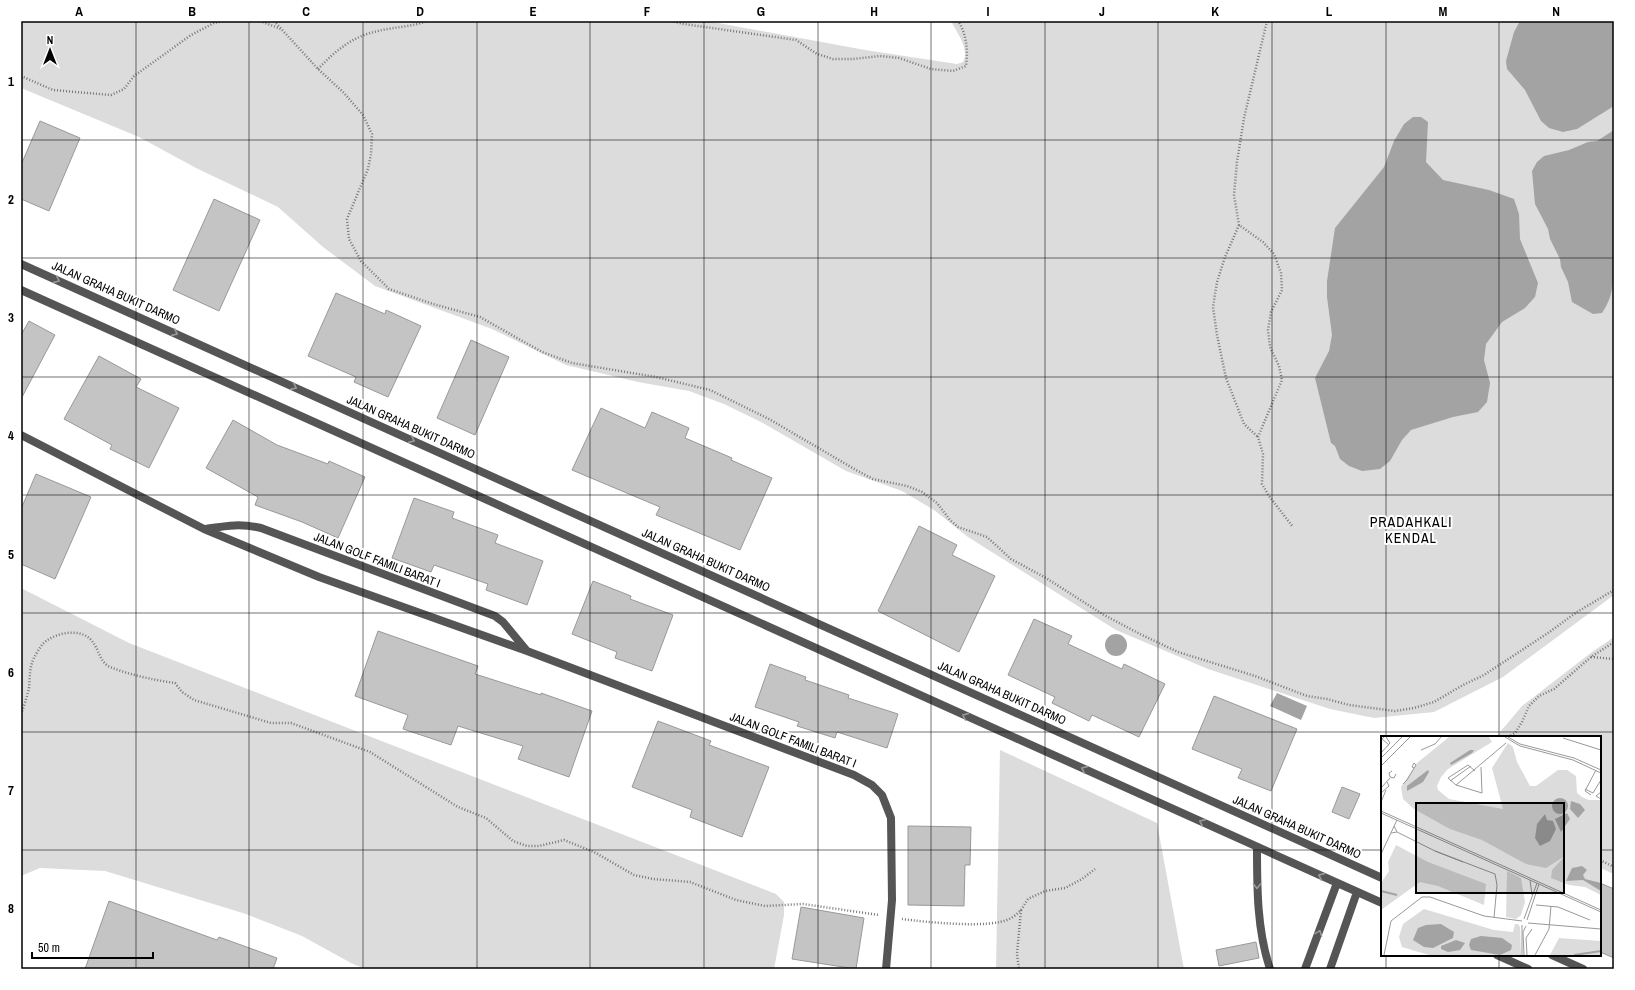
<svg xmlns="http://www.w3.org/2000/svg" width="1635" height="990" font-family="'Archivo Narrow',sans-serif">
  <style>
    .green { fill: #dcdcdc }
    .water { fill: #a3a3a3 }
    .building { fill: #c4c4c4; stroke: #999 }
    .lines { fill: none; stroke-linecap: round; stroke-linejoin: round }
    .path { stroke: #777; stroke-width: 2.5; stroke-dasharray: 1 2; stroke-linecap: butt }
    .service { stroke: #555; stroke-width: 8 }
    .minor { stroke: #555; stroke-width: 8 }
    .oneway { stroke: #999 }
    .grid { fill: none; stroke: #000; stroke-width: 1; stroke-opacity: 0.55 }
    .labels { text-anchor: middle; stroke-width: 4; stroke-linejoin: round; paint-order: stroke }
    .street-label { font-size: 12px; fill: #000; stroke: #fff }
    .quarter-label { font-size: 14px; letter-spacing: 1px; fill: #000; stroke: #fff }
    .inset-river { fill: none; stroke: #a3a3a3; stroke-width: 2 }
    .inset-road { fill: none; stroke: #999; stroke-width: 1 }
    .view { fill: #000; fill-opacity: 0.15; stroke: #000; stroke-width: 2 }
    .inset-edge { fill: none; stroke: #000; stroke-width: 2 }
    .neatline { fill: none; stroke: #000; stroke-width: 1.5 }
    .grid-label { font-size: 13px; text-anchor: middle; font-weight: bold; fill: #000 }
  </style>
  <rect width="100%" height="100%" fill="#fff"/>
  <!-- green -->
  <path class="green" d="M21,21H707L865,50L957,64L963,62C970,49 957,33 951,21H1614V595L1503,677L1434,712L1374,718L1330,709L1208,669L1116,630L968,537L934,510L902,491L846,471L761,422L724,404L689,391L638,382L566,365L492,329L375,286L323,247L278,207L196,168L139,137L21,88Z
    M21,588L129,643L776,894L784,902V915L774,969H365L351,963L302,936L246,914L105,871L40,868L21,876Z
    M1614,637V874L1600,868V737H1496L1522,706L1592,652Z
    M1000,750L1157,823L1184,969H996Z"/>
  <!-- water -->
  <path class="water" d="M1520,21H1614V106L1577,129L1563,132L1549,128L1541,121L1525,90L1507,69L1506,61L1514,32Z
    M1413,117H1421L1428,122L1426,162L1443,180L1489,190L1514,199L1519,214L1520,239L1538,283L1535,297L1525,308L1502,322L1486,344L1484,360L1490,383L1487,402L1478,412L1453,417L1411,430L1402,440L1390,461L1380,469L1362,471L1349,466L1340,459L1335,446L1331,443L1315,378L1329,351L1332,335L1327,297V281L1335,228L1384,167L1394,141L1404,124Z
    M1614,130V273C1612,290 1612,298 1602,313L1593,314L1572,302L1568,282L1561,267L1560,259L1550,239L1548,229L1535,204L1532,171L1537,162L1544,156L1569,150L1588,142L1597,141Z
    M1105 645a11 11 0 1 1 22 0a11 11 0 1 1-22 0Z
    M1277,693L1307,706L1301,720L1270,706Z"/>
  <!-- building -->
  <path class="building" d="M40,121L80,138L49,211L21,199V165Z
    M214,199L260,220L219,311L173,290Z
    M336,293L385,314L386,310L421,326L388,397L354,382L356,377L308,356Z
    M29,321L55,335L21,399V335Z
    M471,340L509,357L475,435L437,418Z
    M99,356L141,379L136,387L179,408L149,468L110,449L112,445L64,419Z
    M601,408L645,428L652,412L689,428L685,438L732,458L731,460L772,478L740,550L656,515L660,507L572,470Z
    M233,420L277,445L328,464L329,461L365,477L338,538L302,522L255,505L258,497L206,468Z
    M36,474L91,497L55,579L21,564V509Z
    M414,498L454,512L452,518L498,535L495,543L543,561L527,605L486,590L488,584L434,565L431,572L392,558Z
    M919,526L957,545L952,555L995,576L959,652L878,611Z
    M593,581L631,596L630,599L673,615L652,671L615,658L617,652L572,634Z
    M1034,619L1072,636L1068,644L1122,669L1124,664L1165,684L1139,737L1092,715L1089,721L1052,703L1055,697L1008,675Z
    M378,631L478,666L475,674L541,695V693L592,711L569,777L518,759L523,746L458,726L451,745L403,729L408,715L355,696Z
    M770,664L806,677L805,680L849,695L848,698L898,714L887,748L837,732L835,738L797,726L799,722L755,707Z
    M1214,696L1297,729L1271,791L1238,778L1242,769L1192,749Z
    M658,721L711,741L709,745L769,767L742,837L690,817L692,810L632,787Z
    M1342,787L1360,794L1349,819L1332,812Z
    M908,826L971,827L970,865H965L964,906L908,905Z
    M1600,883L1614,889V958L1600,952Z
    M109,901L217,940L219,937L277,958L273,969H85Z
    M801,907L864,918L856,969L792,959Z
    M1256,942L1259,958L1219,966L1216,950Z"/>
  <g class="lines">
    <!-- path -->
    <path class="path" d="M260,21L281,29
      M274,21L318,69L344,93L363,115L372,134L371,154L368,169L347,219L349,239L361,261L389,289L433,304L480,317L542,352L572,363L656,377L710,390L769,419L856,470L873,479L907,486L922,492L937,503L950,520L958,527L987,537L1011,559L1046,578L1104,615L1140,634L1178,652L1255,676L1307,696L1327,699L1349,705L1395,711L1414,708L1434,702L1463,685L1484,675L1548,633L1577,612L1614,590
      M671,21L684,24L796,40L817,54L833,59H853L880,56L899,58L931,69L953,71L966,66C968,52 967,34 958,21
      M1267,21L1244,118L1237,162L1234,195L1239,225L1263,242L1274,254L1281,273L1282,290L1271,312L1268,330L1270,347L1279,366L1282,380L1258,437L1263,454L1262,484L1269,496L1293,527
      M318,69C335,51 353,36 378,31C394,27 411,27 427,21
      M21,76L53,90L111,95L124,89L134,76L191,35L214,23L223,21
      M1239,225L1225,257L1217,282L1213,307L1217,335L1226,378L1244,424L1258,437
      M1591,657L1614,659
      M21,714C24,706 27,697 29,688C30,678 29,668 34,658C36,654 39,649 42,645C52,633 80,627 91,640C99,648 99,662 110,667C130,675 154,680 175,683L182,692L194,700L271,723H291L370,752L458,807L486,818L513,841L527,846H539L564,840L594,852L634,875L653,879L690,882L736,900L765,906L803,904L879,915
      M1508,737L1515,733L1522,722L1529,706L1539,696L1554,689L1591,657L1614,642
      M1600,860L1614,867
      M1021,910L1028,899L1045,891L1065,888L1082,879L1095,869
      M902,919C925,922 990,929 1009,919C1014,917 1018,913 1021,910L1017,954L1019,969"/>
    <!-- service -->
    <path class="service" d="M1257,847C1257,888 1257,930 1270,969"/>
    <!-- minor -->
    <path class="minor" d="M21,264L1382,878
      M21,290L1382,903
      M21,435L204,529L319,577L527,651L854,775L872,785L882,795L891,818L892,900L886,969
      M205,529C225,526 240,523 261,528L495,616L503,622L527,651
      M1497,955L1528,969
      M1552,955L1583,969
      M1305,969L1337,883
      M1330,969L1357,892"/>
  </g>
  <!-- one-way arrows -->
  <defs><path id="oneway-chevron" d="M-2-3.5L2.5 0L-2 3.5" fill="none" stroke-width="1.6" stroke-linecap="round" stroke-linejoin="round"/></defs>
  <g class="oneway">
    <use href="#oneway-chevron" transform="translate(57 280) rotate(24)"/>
    <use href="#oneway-chevron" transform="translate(175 333) rotate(24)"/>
    <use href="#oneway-chevron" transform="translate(294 387) rotate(24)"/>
    <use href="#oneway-chevron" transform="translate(412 440) rotate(24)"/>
    <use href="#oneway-chevron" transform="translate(965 716) rotate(-156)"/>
    <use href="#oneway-chevron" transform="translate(1084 769) rotate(-156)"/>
    <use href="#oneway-chevron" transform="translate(1202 822) rotate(-156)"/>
    <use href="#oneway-chevron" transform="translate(1321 876) rotate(-156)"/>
    <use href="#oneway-chevron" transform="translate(1257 886) rotate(90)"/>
    <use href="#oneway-chevron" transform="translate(1319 933) rotate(-69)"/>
  </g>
  <!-- grid -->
  <path class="grid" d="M136,21V969M249,21V969M363,21V969M477,21V969M590,21V969M704,21V969M818,21V969M931,21V969M1045,21V969M1158,21V969M1272,21V969M1386,21V737M1499,21V737M21,140H1614M21,258H1614M21,377H1614M21,495H1614M21,613H1614M21,732H1614M21,850H1382M1600,850H1614M1386,955V969M1499,955V969"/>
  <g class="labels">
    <!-- street labels -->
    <g class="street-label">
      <text transform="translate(116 293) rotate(24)" y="4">JALAN GRAHA BUKIT DARMO</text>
      <text transform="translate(411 427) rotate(24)" y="4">JALAN GRAHA BUKIT DARMO</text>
      <text transform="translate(377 560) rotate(21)" y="4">JALAN GOLF FAMILI BARAT I</text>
      <text transform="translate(706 560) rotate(24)" y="4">JALAN GRAHA BUKIT DARMO</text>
      <text transform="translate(1002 693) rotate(24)" y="4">JALAN GRAHA BUKIT DARMO</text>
      <text transform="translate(793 740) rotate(21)" y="4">JALAN GOLF FAMILI BARAT I</text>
      <text transform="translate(1297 827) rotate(24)" y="4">JALAN GRAHA BUKIT DARMO</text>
    </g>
    <!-- quarter labels -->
    <g class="quarter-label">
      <text x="1411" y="527">PRADAHKALI<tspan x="1411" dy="16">KENDAL</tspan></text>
    </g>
  </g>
  <!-- overview -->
  <g transform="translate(1381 736)">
    <rect width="220" height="220" fill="#fff"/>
    <path d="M68,1H108L111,6L67,33L60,41L56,50L57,54L68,63L122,73L111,32L127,7L132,11L136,26L149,50H155L177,34H186L195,40L196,57L201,61L208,64H220V159L204,151L188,149L170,142L171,134L184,120L165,132L145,128L101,104L69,93L33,73L22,63L20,51L36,27ZM15,109L47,126L105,148L103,169L57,150L39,146L0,174V147L8,135L7,126ZM126,135L140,142L144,166L140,179L135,183L125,181ZM43,173L113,194L132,196L134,188H137L139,191L140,219H48L21,211L18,201L22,188ZM178,202L220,205V219H169Z" fill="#dcdcdc"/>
    <path d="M89,14H93L91,17L70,29L69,27ZM47,34L48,36L42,46L26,55V50ZM171 70a8 8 0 1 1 16 0a8 8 0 1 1-16 0ZM190,65L199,68L204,74L197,82L189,73ZM186,77L189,83L180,96L174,83ZM164,78L166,84L172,85L175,93L169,105L159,110L154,102L156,88ZM201,130L206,134L202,139L204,143L220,147V155L202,144L185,145L191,132ZM60,188L73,196L72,202L52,212L43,211L32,204L37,192L45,189ZM100,200L121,202L131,209L130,214L119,219L90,214L88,209L90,203ZM75,204L84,207L79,214L67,216L60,213V210Z" fill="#a3a3a3"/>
    <path class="inset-river" d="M0,155L16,159M193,219L220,215"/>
    <path class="inset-road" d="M3,1L1,3L8,9M124,1L139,10L192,24L220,37M127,1L139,8L193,22L220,34M182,2L220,14M40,14L54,8L60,1M0,17L9,7L5,1M0,22L21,1M0,30L29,1M100,31L101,57L75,49L125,7M11,35L8,37L9,41L13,42L15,38M69,45L90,30M22,48L26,44L35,29L33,27L31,31L33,32M75,49L67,42L87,29L94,35M0,52L9,42M204,53L212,57L220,44M220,56L215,60L220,63M0,57L8,50L6,46M210,59L204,55L215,34M0,66L5,54M0,75L220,174M0,77L220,176M16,96L54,115L114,138L116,149L113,182M10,97L16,96L13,90M54,115L82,126M0,118L16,84M149,144L151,159M155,169L177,171L209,184M143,183L156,147M146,184L158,148M147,187L220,193M3,219L10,185L41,161H49L103,180L141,185M141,219V189M143,219L142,196L145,190M146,219L145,202L151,193M154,219L168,193L170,170"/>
    <path class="view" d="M35,67H183V157H35Z"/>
    <rect width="220" height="220" class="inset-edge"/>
  </g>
  <!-- border -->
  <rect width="1635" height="990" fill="none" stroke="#ffffff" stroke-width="44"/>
  <!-- north arrow -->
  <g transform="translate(50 50)" stroke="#ffffff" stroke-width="3" paint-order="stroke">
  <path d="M0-3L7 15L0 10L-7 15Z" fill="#000000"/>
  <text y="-6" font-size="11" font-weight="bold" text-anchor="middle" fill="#000000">N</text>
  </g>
  <!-- scale -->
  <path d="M32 952v6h121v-6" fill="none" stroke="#000000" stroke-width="2"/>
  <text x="38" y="952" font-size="12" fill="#000000" stroke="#ffffff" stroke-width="3" paint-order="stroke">50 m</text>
  <rect x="22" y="22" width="1591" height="946" class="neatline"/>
  <g class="grid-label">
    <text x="79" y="16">A</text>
    <text x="192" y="16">B</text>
    <text x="306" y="16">C</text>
    <text x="420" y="16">D</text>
    <text x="533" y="16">E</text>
    <text x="647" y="16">F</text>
    <text x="761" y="16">G</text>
    <text x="874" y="16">H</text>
    <text x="988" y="16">I</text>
    <text x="1102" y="16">J</text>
    <text x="1215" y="16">K</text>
    <text x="1329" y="16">L</text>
    <text x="1443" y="16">M</text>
    <text x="1556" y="16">N</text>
    <text x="11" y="86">1</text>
    <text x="11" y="204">2</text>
    <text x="11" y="322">3</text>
    <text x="11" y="440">4</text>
    <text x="11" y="559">5</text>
    <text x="11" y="677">6</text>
    <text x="11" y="795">7</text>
    <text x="11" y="913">8</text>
  </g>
</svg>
